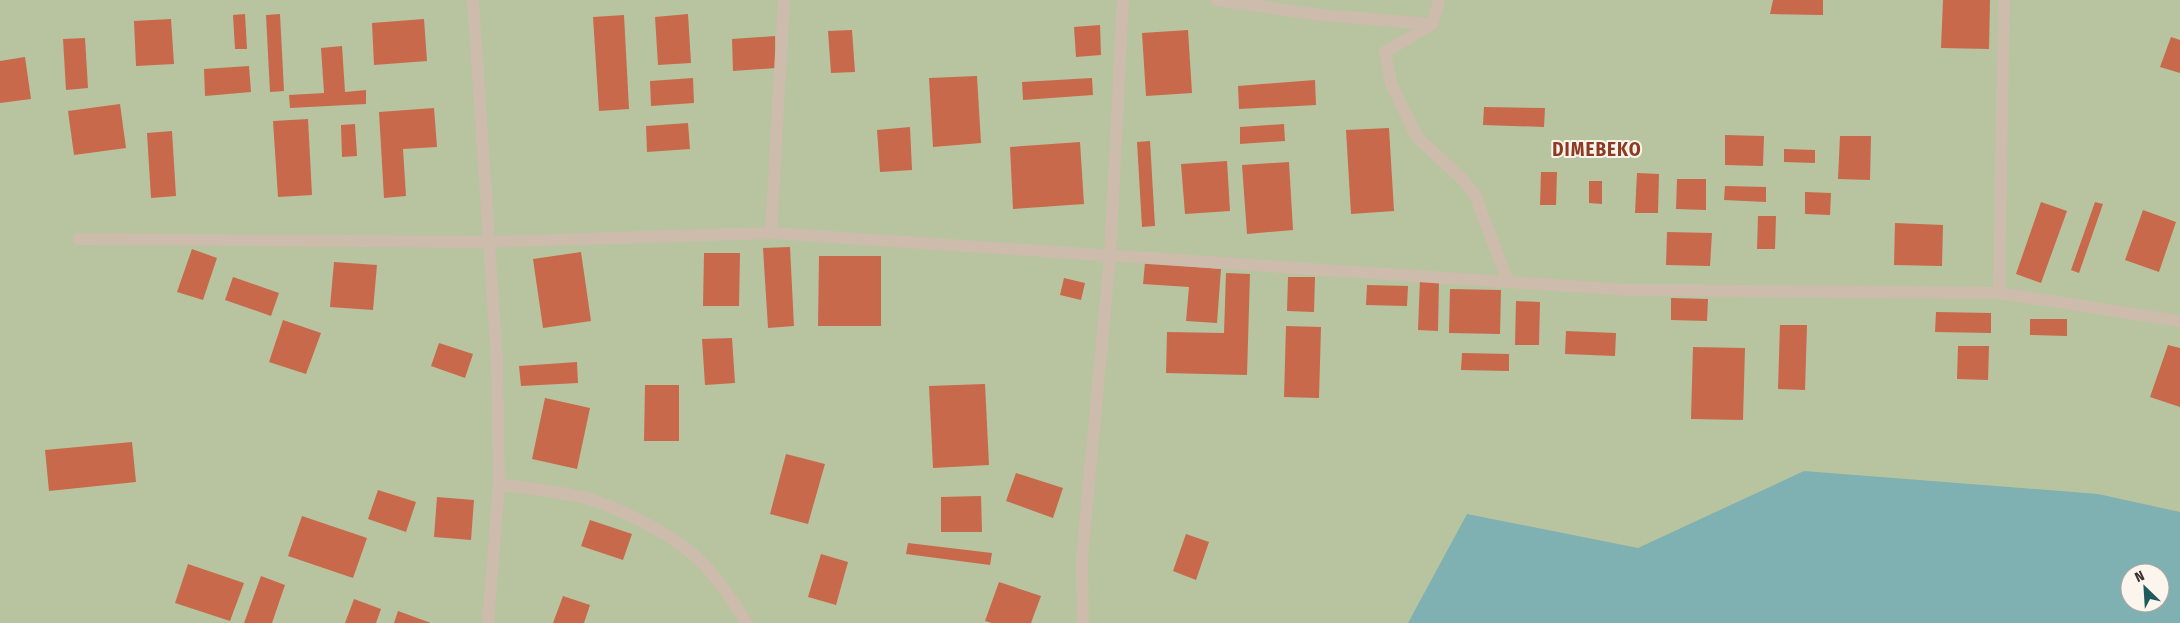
<svg xmlns="http://www.w3.org/2000/svg" width="2180" height="623" font-family="'Fira Sans Condensed',sans-serif">
  <style>
    .green { fill: #b8c4a0; fill-rule: evenodd }
    .water { fill: #7fb0b2; fill-rule: evenodd }
    .building { fill: #c8694b }
    .lines { fill: none; stroke-linecap: round; stroke-linejoin: round }
    .street { stroke: #cdbbac; stroke-width: 12 }
    .labels { text-anchor: middle; stroke-width: 4; stroke-linejoin: round; paint-order: stroke }
    .district-label { font-size: 19px; font-weight: bold; letter-spacing: 1px; fill: #8c3b22; stroke: #fbf5ee }
  </style>
  <rect width="100%" height="100%" fill="#f4ebe1"/>
  <!-- green -->
  <path class="green" d="M0,0H2180V623H0ZM2130,573H2160V603H2130Z"/>
  <!-- water -->
  <path class="water" d="M1804,471L2098,494L2180,512V623H1408L1467,514L1638,548ZM2130,573H2160V603H2130Z"/>
  <!-- building -->
  <path class="building" d="M1773,0H1823V15L1770,14Z
    M1943,0H1990L1989,49L1941,48Z
    M245,14L247,49H235L233,15Z
    M280,14L284,91L270,92L266,15Z
    M688,14L691,63L658,65L655,17Z
    M624,15L629,109L599,111L593,17Z
    M171,19L174,64L136,66L134,21Z
    M424,19L427,61L374,65L372,23Z
    M1100,25L1101,55L1076,57L1074,27Z
    M852,30L855,72L831,73L828,31Z
    M1188,30L1192,93L1146,96L1142,33Z
    M775,36L776,68L733,71L732,39Z
    M2171,37L2180,40V73L2160,67Z
    M85,38L88,88L66,90L63,39Z
    M342,46L345,92L366,90V104L290,108L289,95L324,93L321,48Z
    M25,57L31,99L0,103V61Z
    M249,66L251,92L205,96L204,69Z
    M977,76L981,143L933,147L929,78Z
    M693,78L694,103L651,106L650,81Z
    M1092,78L1093,95L1023,100L1022,82Z
    M1315,80L1316,105L1239,109L1238,86Z
    M120,104L126,148L74,155L68,111Z
    M1484,107L1545,108L1544,127L1483,125Z
    M434,108L437,147L403,149L406,196L384,198L379,112Z
    M308,119L312,195L278,197L273,121Z
    M688,123L690,149L647,152L646,126Z
    M355,124L357,156L342,157L341,125Z
    M1284,124L1285,141L1240,144V127Z
    M910,127L912,170L880,172L877,130Z
    M1389,128L1394,211L1351,214L1346,130Z
    M172,131L176,196L151,198L147,133Z
    M1725,135L1764,136L1763,166L1725,165Z
    M1840,136H1871L1870,180L1838,179Z
    M1150,141L1155,226L1142,227L1137,142Z
    M1080,142L1084,204L1013,209L1010,147Z
    M1784,149L1815,150V163L1784,162Z
    M1227,161L1230,211L1185,214L1181,164Z
    M1289,162L1293,230L1247,234L1242,165Z
    M1541,172H1557L1556,205H1540Z
    M1637,173L1659,174L1658,213H1635Z
    M1677,179H1706V210L1676,209Z
    M1589,181H1602V204L1589,203Z
    M1725,186L1766,187V202L1724,200Z
    M1805,192L1831,193L1830,215L1805,214Z
    M2041,202L2067,211L2041,283L2016,274Z
    M2095,202L2103,204L2079,273L2071,270Z
    M2143,210L2176,222L2159,272L2125,260Z
    M1758,216H1776L1775,249H1757Z
    M1895,223L1943,225L1942,266L1894,265Z
    M1667,232L1712,233L1710,266L1666,265Z
    M790,247L794,326L768,328L763,248Z
    M192,249L217,258L203,300L177,292Z
    M581,252L591,321L543,328L533,259Z
    M704,253H740L739,306H703Z
    M819,256H881V326H818Z
    M334,262L377,265L373,310L330,307Z
    M1145,263L1221,269L1217,323L1186,321L1189,287L1143,284Z
    M1226,273L1250,274L1247,375L1166,373L1167,332L1224,333Z
    M233,277L279,293L271,316L225,300Z
    M1288,277H1315L1314,312L1287,311Z
    M1064,278L1085,283L1081,300L1060,295Z
    M1420,279L1439,280L1438,331L1418,330Z
    M1367,285L1408,286L1407,306L1366,305Z
    M1450,289L1501,290L1500,334L1449,333Z
    M1671,298L1708,299L1707,321L1671,320Z
    M1516,301L1540,302L1539,345H1515Z
    M1936,312L1991,313V333L1935,332Z
    M2030,319H2067V336L2030,335Z
    M283,320L321,333L306,374L269,362Z
    M1780,325H1807L1805,390L1778,389Z
    M1286,326L1321,327L1319,398L1284,397Z
    M1566,331L1616,333L1615,356L1565,354Z
    M732,338L735,383L705,385L702,339Z
    M439,343L473,354L465,378L431,366Z
    M2168,345L2180,348V407L2150,397Z
    M1958,346H1989L1988,380L1957,379Z
    M1693,347L1745,348L1743,420L1691,419Z
    M1462,353L1509,354V371L1461,370Z
    M577,362L578,383L521,386L519,366Z
    M985,384L989,465L933,468L929,386Z
    M645,385H679V441H644Z
    M545,398L590,408L577,469L532,459Z
    M132,442L136,482L49,491L45,450Z
    M786,454L825,464L808,524L770,514Z
    M1016,473L1063,488L1053,518L1006,501Z
    M378,490L416,502L406,532L368,519Z
    M981,496L982,532H941V497Z
    M437,497L474,500L471,540L434,537Z
    M302,516L367,538L353,578L288,556Z
    M590,520L632,534L623,560L581,546Z
    M1186,534L1209,542L1196,580L1173,571Z
    M908,543L992,553L990,565L906,554Z
    M821,554L848,562L836,605L808,597Z
    M188,564L244,583L230,621L175,603Z
    M261,576L285,585L272,623H244Z
    M999,582L1041,596L1031,623H992L985,621Z
    M563,596L590,605L584,623H553Z
    M354,599L381,609L376,623H345Z
    M398,611L431,623H394Z"/>
  <g class="lines">
    <!-- street -->
    <path class="street" d="M473,0L497,362L499,484L488,623
      M1217,0L1320,15L1432,24
      M1439,0L1432,24L1385,52L1391,84L1417,137L1463,180L1475,195L1508,282
      M771,233L784,0
      M79,239L488,242L771,233L1629,290L1999,293L2180,321
      M1999,293L2004,0
      M499,484C528,489 562,491 589,499C620,508 672,535 696,557C716,575 732,600 747,623
      M1083,623L1082,557L1110,256L1123,0"/>
  </g>
  <g class="labels">
    <!-- district labels -->
    <g class="district-label">
      <text x="1597" y="156">DIMEBEKO</text>
    </g>
  </g>
  <!-- north arrow -->
  <g transform="translate(2145 588) rotate(335)"><circle r="24" fill="#fbf5ee" stroke="#aea6a0"/>
  <path d="M0-4L9 19L0 12L-9 19Z" fill="#1f5a5e"/>
  <text y="-8" font-size="14" font-weight="bold" text-anchor="middle" fill="#3b302b">N</text>
  </g>
</svg>
